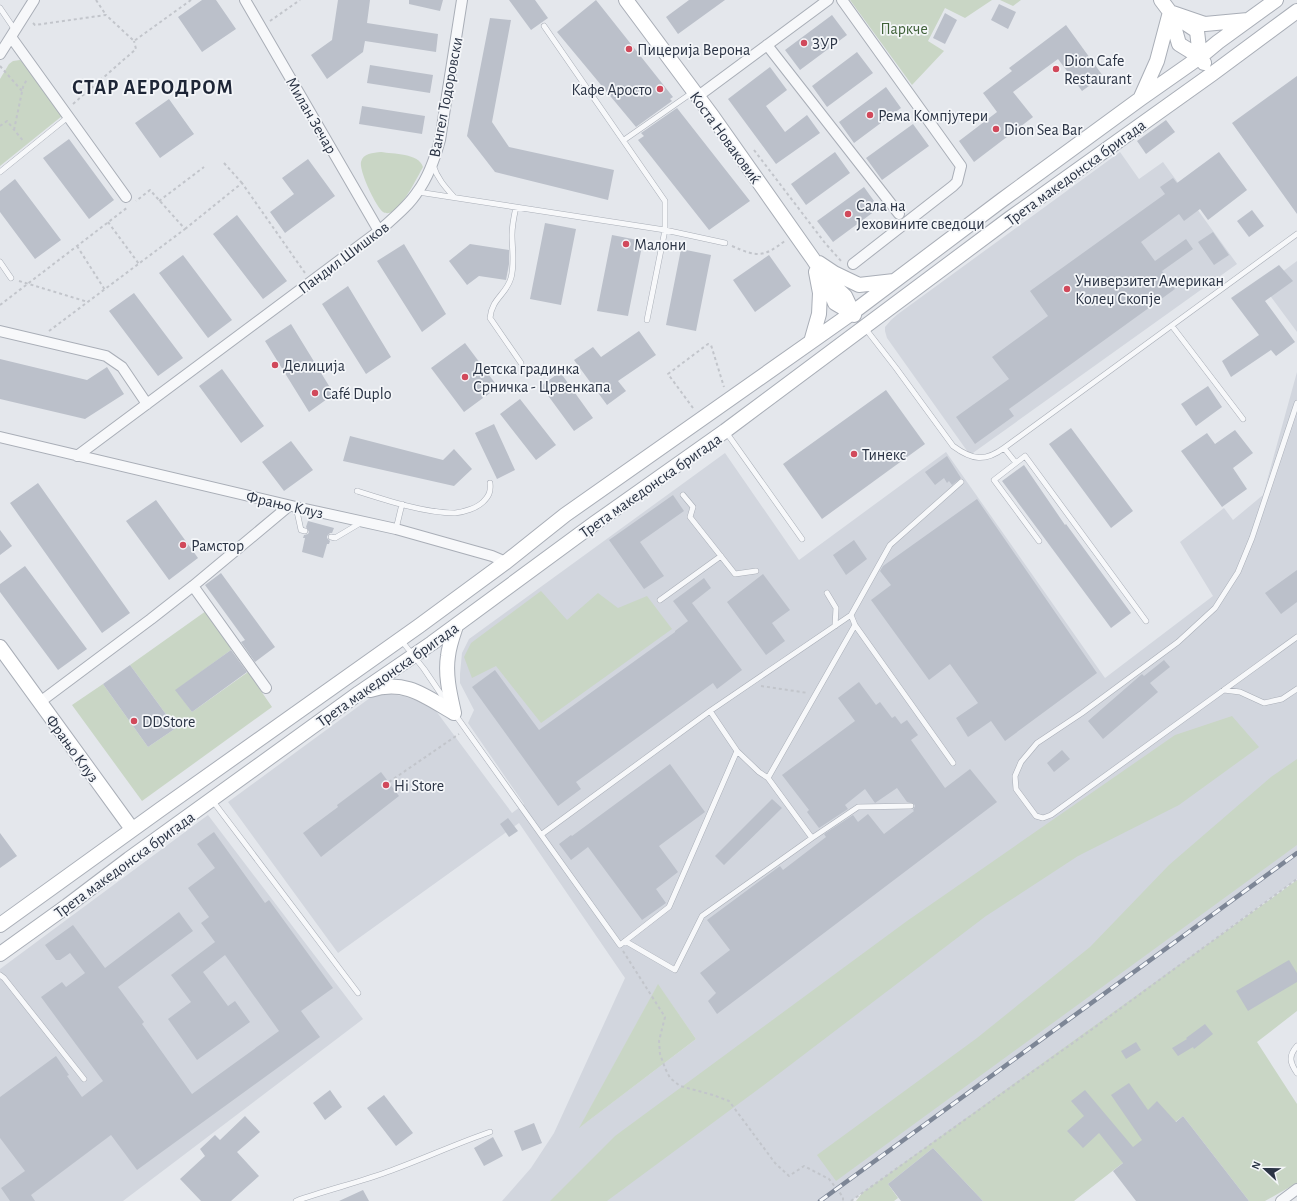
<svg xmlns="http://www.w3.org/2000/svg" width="1297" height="1201" font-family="'Alegreya Sans',sans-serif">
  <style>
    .built { fill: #d2d6de; fill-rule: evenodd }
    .green { fill: #c9d6c5 }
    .building { fill: #bbc0ca }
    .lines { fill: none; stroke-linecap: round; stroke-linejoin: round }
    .lane-casing { stroke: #a9aeb7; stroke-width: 6 }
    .street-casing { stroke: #a9aeb7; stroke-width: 12 }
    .secondary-casing { stroke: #a9aeb7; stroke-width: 16 }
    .path { stroke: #c2c5cb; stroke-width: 2; stroke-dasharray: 3 3; stroke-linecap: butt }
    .lane { stroke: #f7f8fa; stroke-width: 5 }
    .street { stroke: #f7f8fa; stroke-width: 10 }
    .secondary { stroke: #fff; stroke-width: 14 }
    .rail-casing { stroke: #7d8696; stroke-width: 4.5 }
    .rail { stroke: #f4f6f9; stroke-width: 3; stroke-dasharray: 9; stroke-linecap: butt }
    .poi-dot { fill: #d1495b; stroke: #f4f6f9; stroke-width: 1.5 }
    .labels { text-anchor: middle; stroke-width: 3.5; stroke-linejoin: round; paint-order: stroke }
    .park-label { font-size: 16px; fill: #3f6138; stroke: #f4f6f9 }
    .poi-label { font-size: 16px; fill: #2b3445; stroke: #f4f6f9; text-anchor: start }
    .street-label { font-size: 16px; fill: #2b3445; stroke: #f4f6f9 }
    .district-label { font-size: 20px; font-weight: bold; letter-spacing: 1px; fill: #1d2536; stroke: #f4f6f9 }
  </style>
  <rect width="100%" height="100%" fill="#e4e7ec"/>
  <!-- built -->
  <path class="built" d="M1120,152L1139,179L1163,162L1237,264L970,455L887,338L885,331V327L891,320L898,314Z
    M1297,261V332L1263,286Z
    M1297,372V879L1091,1030L851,1201H502L531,1168L554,1133L625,978L519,823L338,953L228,802L378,692L403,696L421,702L436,711L512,813L524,804L468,723L474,710L460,683V674L462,653L469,639L725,453L799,560L946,452L1105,678L1213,596L1180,542L1224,508L1233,520L1263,495ZM658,985L696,1039L580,1127Z
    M208,815L363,1019L123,1201H0V969Z"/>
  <!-- green -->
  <path class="green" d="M850,0H992L965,18L945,8L928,41L944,51L912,85Z
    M1000,0H1021L1013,6Z
    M20,60L26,66L62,116L0,166V79L9,64L13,61Z
    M381,152C393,154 419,153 423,167C417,178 403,206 392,212C390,213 386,214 383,212C376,207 359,171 361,162C363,153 373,153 381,152Z
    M541,591L567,620L598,593L618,608L647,596L672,629L541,723L496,666L472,678L464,657L471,643Z
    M206,611L232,647L231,650L176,690L192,712L248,672L272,707L142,801L72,705L103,684L148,747L176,728L130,665Z
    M1232,716L1259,747L1179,805L1078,856L986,916L764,1085L607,1201H550L615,1136L907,921L1175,735Z
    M1297,759V845L836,1181L817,1155L977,1038L1090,947L1169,865L1271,777Z
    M1297,880V1011L1257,1042L1297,1104V1183L1265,1201H1249L1183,1116L1074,1201H983L933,1148L888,1184L898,1198L894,1201H856L862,1193Z
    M658,984L696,1039L579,1128Z"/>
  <!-- building -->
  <path class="building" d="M202,0H216L236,29L202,52L178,17Z
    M338,0H370L367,23L438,34L436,52L365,41L363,52L327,79L311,55L332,40Z
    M409,0H443L440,11L409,4Z
    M509,0H535L548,18L531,30Z
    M596,0L673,97L670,99L672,101L636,127L557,32Z
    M689,0H725L678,34L666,17Z
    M999,4L1016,12L1008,29L991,20Z
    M945,13L957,20L945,44L933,38Z
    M832,15L847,35L800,70L785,50Z
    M490,18L511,20L492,122L509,147L614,170L608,200L495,172L467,136Z
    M1066,25L1103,76L1082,91L1058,59L1013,92L1033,117L974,162L959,141L997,112L983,93L1012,71L1009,68Z
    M857,52L873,73L827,107L812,86Z
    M370,65L433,75L430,93L367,83Z
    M770,67L787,90L766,106L785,132L807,115L820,133L776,164L728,99Z
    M1297,76V214L1232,123Z
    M886,87L901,108L854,143L839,122Z
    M169,99L194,134L160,158L135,123Z
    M362,106L425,116L422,134L359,124Z
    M677,108L750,201L709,230L638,140L644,136L641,133Z
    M1166,120L1175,132L1146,154L1137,141Z
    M913,124L929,146L882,180L866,158Z
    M69,139L114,200L89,219L43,158Z
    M835,152L850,173L806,205L791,184Z
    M1219,152L1247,190L1208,220L1200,209L1184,221L1179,214L1141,242L1155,261L1186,239L1193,249L1162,271L1175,289L1009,409L1014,416L975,444L956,417L1009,379L992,357L1048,316L1030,291L1165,194L1160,187L1173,178L1177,183Z
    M308,159L335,196L285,233L270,212L294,194L282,178Z
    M15,179L61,240L35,259L0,212V191Z
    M864,187L879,208L833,242L817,221Z
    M1252,210L1264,226L1249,237L1237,221Z
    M237,215L287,281L263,299L213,234Z
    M545,223L576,229L561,305L530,299Z
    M1213,232L1229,255L1214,265L1198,242Z
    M612,235L643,241L628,316L597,311Z
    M404,244L446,314L422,332L377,261Z
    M470,244L509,250V264L506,280L479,276L467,285L449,261Z
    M681,249L711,255L696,331L666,325Z
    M183,255L232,320L208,338L159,273Z
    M769,255L791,286L755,312L733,280Z
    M1279,265L1293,281L1265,301L1295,342L1276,356L1271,350L1231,377L1222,361L1259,335L1231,298Z
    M348,286L391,357L366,374L322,304Z
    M134,293L183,358L158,376L109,311Z
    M291,324L334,394L309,412L265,341Z
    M639,331L656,355L618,381L626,391L607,405L574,360L593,347L601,357Z
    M465,343L498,387L486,396L484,394L482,396L483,398L464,412L431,368Z
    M0,359L87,380L107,367L124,394L85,419L0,399Z
    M222,369L264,426L241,443L199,386Z
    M560,372L593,418L574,431L541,386Z
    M1208,386L1222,407L1196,426L1181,404Z
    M886,390L925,444L822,519L783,464Z
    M520,399L556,445L536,460L500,414Z
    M494,424L515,470L497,479L475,433Z
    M1071,428L1133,511L1111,528L1049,444Z
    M1235,430L1253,453L1233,468L1247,489L1222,507L1181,451L1207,433L1215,444Z
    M350,436L443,460L454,449L472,469L454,486L343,461Z
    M291,441L313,470L284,491L262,462Z
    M947,456L961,478L952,485L949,481L947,483L944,478L935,485L925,472Z
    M1024,465L1065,525L1066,524L1131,613L1111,628L1002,481Z
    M38,483L130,613L102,633L10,503Z
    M673,495L684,511L640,542L664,576L644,589L609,540Z
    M977,499L1097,673L1005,741L991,721L968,737L956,718L978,703L950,664L929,680L871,600L891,585L880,571L883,566Z
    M156,500L198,558L169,580L126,521Z
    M308,521L334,528L332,533H330L327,536V538L330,541L329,544H327L323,558L302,552L305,538H303L304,535L308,534L309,532L306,527Z
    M0,530L12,546L0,555Z
    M854,540L867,559L846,575L833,555Z
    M25,566L87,649L58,670L0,592V584Z
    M1297,570V602L1281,614L1265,593Z
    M221,573L275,647L255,662L241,642L245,640L205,585Z
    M763,574L790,610L772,623L785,641L766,655L727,602Z
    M704,578L711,588L692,603L742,670L717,689L713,683L576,782L581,789L558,806L472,687L495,670L539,730L675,632V631L688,621L673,601Z
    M231,650L247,672L192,712L175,690Z
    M1164,660L1170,667L1150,683L1158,692L1103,739L1088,721L1142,674L1144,676Z
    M130,665L176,728L148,747L103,684Z
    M859,682L876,705L880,702L892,718L895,716L901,724L907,720L918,735L911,740L945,788L970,769L997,802L717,1014L708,1001L716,993L700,973L730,950L707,920L780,866L783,870L826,837L824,834L853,815L858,822L868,814L884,834L914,811L913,810L915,806L914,804L907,802L897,788L875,803L865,789L845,805L848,809L819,828L807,812L809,810L782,775L855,721L838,698Z
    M1062,750L1070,759L1054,772L1047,763Z
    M670,764L705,812L659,846L678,872L656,889L666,903L642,920L588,847L571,860L559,844L571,835L572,836Z
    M381,772L399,796L321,857L303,833L338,807L337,805Z
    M772,799L782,808L724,865L715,856Z
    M508,818L518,831L509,837L500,824Z
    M214,832L265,903L269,900L333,988L301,1011L320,1037L137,1170L111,1135L31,1195L35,1201H10L1,1188L25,1171L0,1138V1097L56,1056L69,1075L67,1076L82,1097L103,1081L41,997L62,982L66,987L85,973L70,953L60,960H56L45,945L73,925L105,968L179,912L193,931L118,987L144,1022L142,1024L192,1094L279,1031L225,955L203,972L228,1006L235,1001L250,1022L197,1060L168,1019L191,1002L171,975L215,942L201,923L209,917L188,888L215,868L197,844Z
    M0,833L17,856L0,868Z
    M1289,960L1297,973V982L1248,1011L1236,991Z
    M1205,1024L1213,1034L1194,1049L1193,1047L1178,1056L1172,1048L1187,1039L1186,1038Z
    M1136,1042L1141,1050L1126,1059L1121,1051Z
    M1129,1083L1148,1110L1157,1101L1176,1122L1183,1116L1249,1201H1136L1113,1171L1123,1163L1099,1133L1083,1148L1067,1131L1084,1116L1071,1101L1085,1090L1133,1147L1142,1140L1111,1095Z
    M330,1090L342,1107L325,1120L313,1103Z
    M384,1095L413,1133L396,1146L367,1108Z
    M245,1116L260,1132L237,1152L259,1176L231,1201H201L180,1179L205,1156L200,1149L215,1135L220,1140Z
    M534,1123L542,1143L522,1151L514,1131Z
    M493,1137L503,1156L484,1166L474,1148Z
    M933,1148L983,1201H901L888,1184Z
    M363,1190L369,1201H339Z"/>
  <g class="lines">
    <defs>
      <path id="lane" d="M0,8L15,30
        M544,26L665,201V230L647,320
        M624,140L693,92
        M433,165C437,178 445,187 454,197
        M0,172L68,117
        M418,192L665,230L725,243
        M516,207C514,216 512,226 512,235C512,249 515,263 511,278C506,295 492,298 490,318L521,363
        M0,262L11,278
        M1172,326L1243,419
        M865,328L896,368L953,446C972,460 985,462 1004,448L1297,234
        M1297,403L1252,538L1238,572L1215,608L1178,642L1082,713L1037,743L1021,762L1015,776L1016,789L1036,816L1043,818L1051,815L1297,637
        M726,432L802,539
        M1004,448L1016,463L1025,456L1146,621
        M1016,463L994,480L1039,541
        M357,491C385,500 425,513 455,513C464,512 477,508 483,502C489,496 491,492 490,483
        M683,495L693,507L690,517L735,574L756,571
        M296,507L301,530L305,531
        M396,529L402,504
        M331,537L335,538L362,522
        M827,593L836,608L835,626
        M660,600L721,556
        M851,615L855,625L953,763
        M401,640L424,669L447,703
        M1224,690L1240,692L1264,703L1282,699L1297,689
        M454,713L620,945L669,907L737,751
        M768,778L855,625
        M212,800L358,993
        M542,834L710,711L851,615L890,545L961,482
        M812,838L858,807L911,806
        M625,941L675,970L702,916L812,838L768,778L759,772L737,751L710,711
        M0,975L4,978L84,1079
        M1297,1046C1288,1056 1290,1063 1297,1073
        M296,1201C326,1190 357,1183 387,1172C421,1160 455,1144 490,1132"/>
      <path id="street" d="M245,0L379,231
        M842,0L961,166L957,182L953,186L853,264
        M11,37L126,197
        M767,45L899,214
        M0,54L34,0
        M697,97L828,0
        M0,331L106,356L122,367L147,404
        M0,437L296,507L396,529L492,556L506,562
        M77,456L379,231C392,219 408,207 418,191C429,176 435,158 440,140L462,0
        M193,586L266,688
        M40,702L151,619L193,586L289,506
        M1281,1201L1297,1189"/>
      <path id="secondary" d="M626,0L713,117L813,259L824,276L835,303L852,313
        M1161,0L1170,12L1179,44L1200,57
        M1170,12L1205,24L1248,20
        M1182,21L1197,31L1200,57L1204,63
        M1141,97L1157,61L1170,12
        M819,263L834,273L859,285L894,281
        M828,280L845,296L854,315
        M811,342L819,314L820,293L816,272
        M0,647L132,829
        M370,690C405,679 425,696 454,713
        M454,713C450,695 445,675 448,656C449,646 453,635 456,626
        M0,925L161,809L419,626L506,562L565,515L852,313L1002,200L1140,99L1200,57L1218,42L1276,0
        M0,954L67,906L129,859L359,693L432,643L595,523L725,431L1009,219L1212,74L1297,11"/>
    </defs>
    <!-- lane casing -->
    <use href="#lane" class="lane-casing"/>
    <!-- street casing -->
    <use href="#street" class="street-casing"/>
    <!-- secondary casing -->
    <use href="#secondary" class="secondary-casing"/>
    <!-- path -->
    <path class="path" d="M96,0L106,15
      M270,21L300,0
      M33,23L35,25L106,15L134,41L191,0
      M0,66L22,91
      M73,104L136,49L134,41
      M0,126L7,121L24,142
      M14,130L23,87L27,79
      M754,150L825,243L841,261
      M224,163L242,183
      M159,201L204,167
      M108,222L139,264
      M185,229L242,183L305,273
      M77,246L105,290
      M732,246C757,257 763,258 786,240
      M19,281L88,302
      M0,305L128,207
      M49,331L185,229L150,190L136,201
      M693,408L668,374L708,344L711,345L724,387
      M761,686L808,693
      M389,782L459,734
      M623,951L665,1017L659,1041L660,1054L665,1068L670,1078L680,1086L713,1095L729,1101L775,1163L789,1176L804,1166L829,1179L843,1197V1201
      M851,1201L1091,1030L1297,879"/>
    <!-- lane -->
    <use href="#lane" class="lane"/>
    <!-- street -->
    <use href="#street" class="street"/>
    <!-- secondary -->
    <use href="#secondary" class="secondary"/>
    <defs>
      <path id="rail" d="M820,1201L1297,853"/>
    </defs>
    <!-- rail casing -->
    <use href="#rail" class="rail-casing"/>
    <!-- rail -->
    <use href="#rail" class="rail"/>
  </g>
  <!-- markers -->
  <g class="poi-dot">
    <circle cx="804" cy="43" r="4"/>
    <circle cx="629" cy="49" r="4"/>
    <circle cx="1056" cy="69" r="4"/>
    <circle cx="660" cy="89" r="4"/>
    <circle cx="870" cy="115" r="4"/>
    <circle cx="996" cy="129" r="4"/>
    <circle cx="848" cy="214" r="4"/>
    <circle cx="626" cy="244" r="4"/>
    <circle cx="1067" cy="289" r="4"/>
    <circle cx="275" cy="365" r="4"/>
    <circle cx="465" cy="377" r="4"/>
    <circle cx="315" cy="393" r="4"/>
    <circle cx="854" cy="454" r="4"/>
    <circle cx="183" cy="545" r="4"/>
    <circle cx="134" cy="721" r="4"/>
    <circle cx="386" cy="785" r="4"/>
  </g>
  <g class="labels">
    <!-- park labels -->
    <g class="park-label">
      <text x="904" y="34">Паркче</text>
    </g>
    <!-- poi labels -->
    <g class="poi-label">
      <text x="812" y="49">ЗУР</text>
      <text x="637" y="55">Пицерија Верона</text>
      <text x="1064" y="66">Dion Cafe<tspan x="1064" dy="18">Restaurant</tspan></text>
      <text x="652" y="95" text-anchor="end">Кафе Аросто</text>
      <text x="878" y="121">Рема Компјутери</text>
      <text x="1004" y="135">Dion Sea Bar</text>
      <text x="856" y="211">Сала на<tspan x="856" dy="18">Јеховините сведоци</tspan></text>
      <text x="634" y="250">Малони</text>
      <text x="1075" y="286">Универзитет Американ<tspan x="1075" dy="18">Колеџ Скопје</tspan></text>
      <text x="283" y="371">Делиција</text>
      <text x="473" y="374">Детска градинка<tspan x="473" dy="18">Срничка - Црвенкапа</tspan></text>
      <text x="323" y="399">Café Duplo</text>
      <text x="862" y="460">Тинекс</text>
      <text x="191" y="551">Рамстор</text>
      <text x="142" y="727">DDStore</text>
      <text x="394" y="791">Hi Store</text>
    </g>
    <!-- street labels -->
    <g class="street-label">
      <text transform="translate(445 97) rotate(-79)" y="6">Вангел Тодоровски</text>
      <text transform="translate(312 115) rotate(60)" y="6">Милан Зечар</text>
      <text transform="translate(726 137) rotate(54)" y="6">Коста Новаковиќ</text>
      <text transform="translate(1075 172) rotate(-36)" y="6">Трета македонска бригада</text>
      <text transform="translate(343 257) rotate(-37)" y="6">Пандил Шишков</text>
      <text transform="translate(650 485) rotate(-35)" y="6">Трета македонска бригада</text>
      <text transform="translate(285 504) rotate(13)" y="6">Фрањо Клуз</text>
      <text transform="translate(387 674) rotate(-35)" y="6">Трета македонска бригада</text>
      <text transform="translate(73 748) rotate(54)" y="6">Фрањо Клуз</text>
      <text transform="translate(124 864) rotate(-36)" y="6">Трета македонска бригада</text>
    </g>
    <!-- district labels -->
    <g class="district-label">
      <text x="153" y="94">СТАР АЕРОДРОМ</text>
    </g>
  </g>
  <!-- north arrow -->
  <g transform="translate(1265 1169) rotate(292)" stroke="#f4f6f9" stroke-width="3" paint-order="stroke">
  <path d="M0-3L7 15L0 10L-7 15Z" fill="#2b3445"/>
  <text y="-6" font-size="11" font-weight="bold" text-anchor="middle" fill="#2b3445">N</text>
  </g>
</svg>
